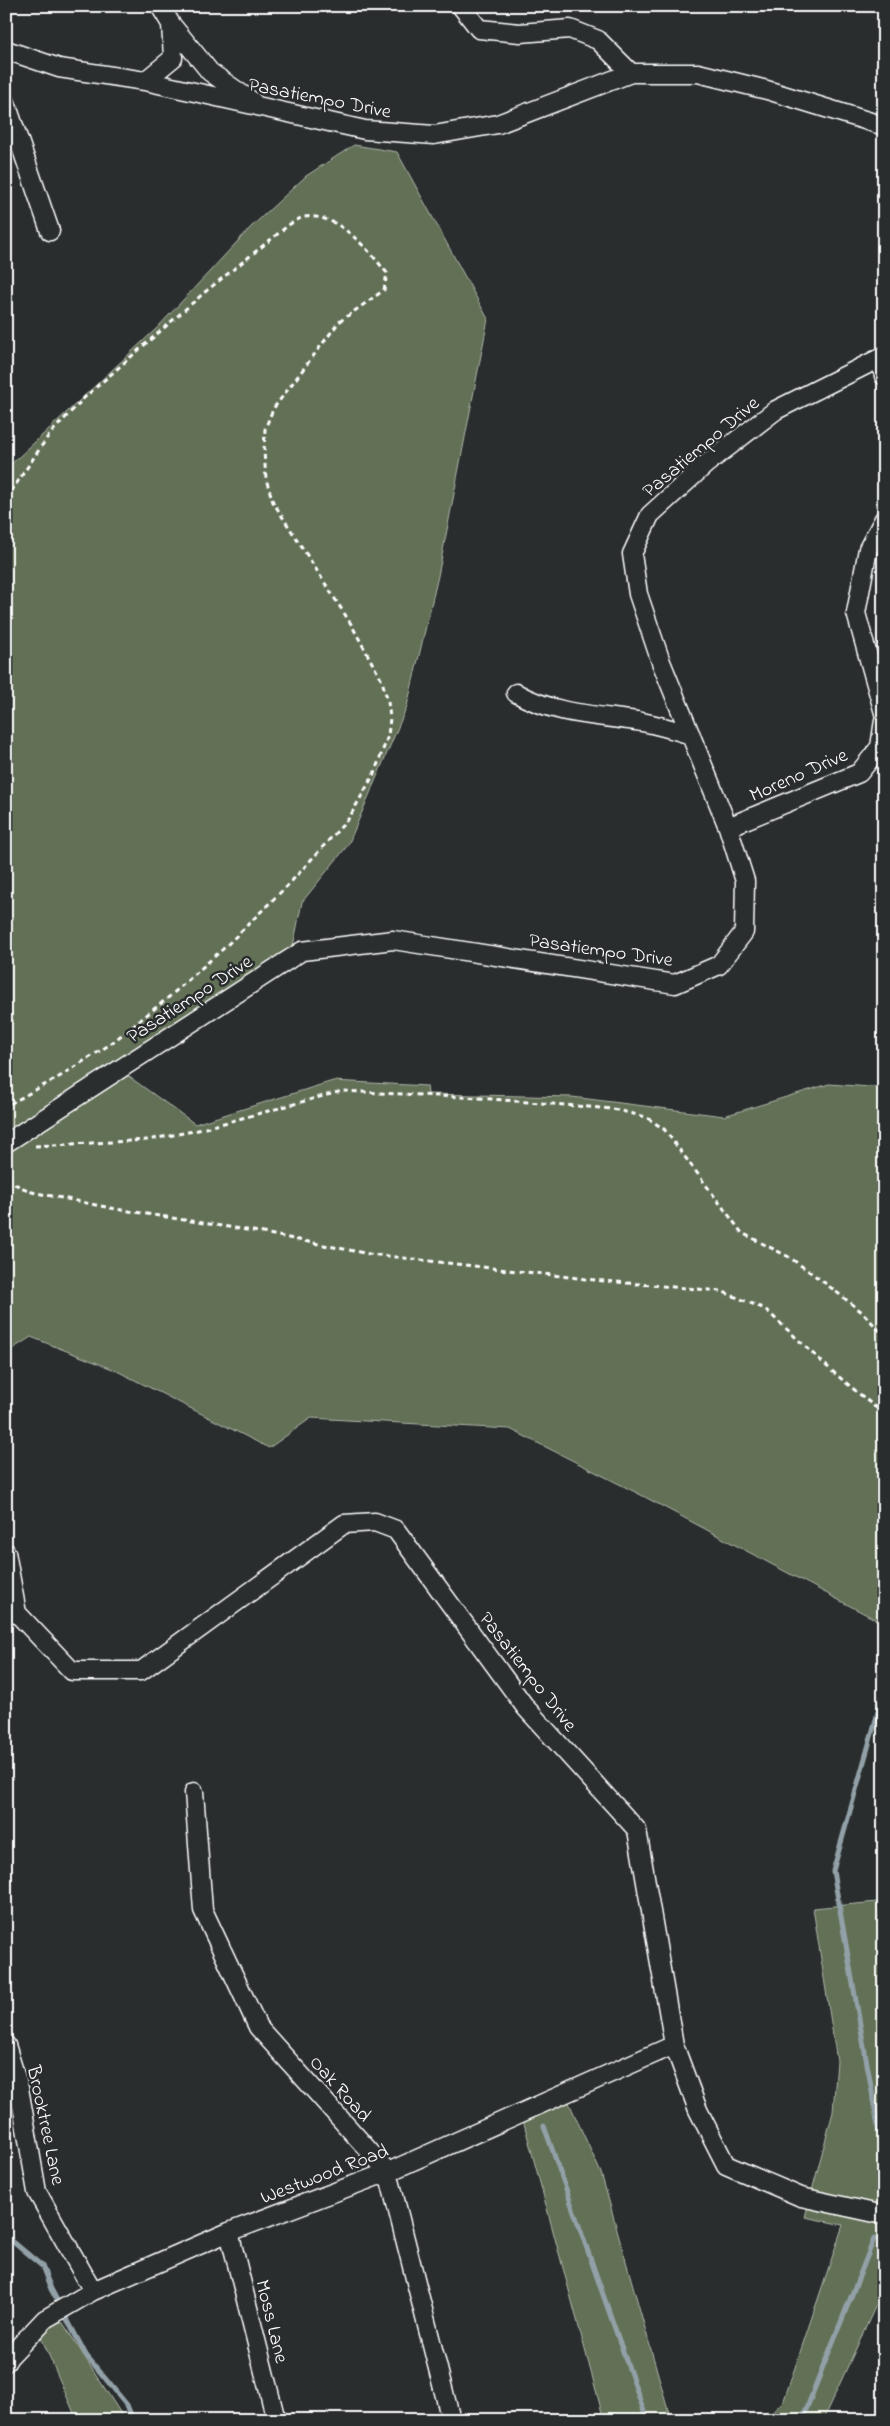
<svg xmlns="http://www.w3.org/2000/svg" width="890" height="2426" font-family="'Indie Flower',sans-serif">
  <style>
    .green { fill: #626f57; stroke: #b0b7ab }
    .lines { fill: none; stroke-linecap: round; stroke-linejoin: round }
    .stream { stroke: #92a1a8; stroke-width: 5 }
    .minor-casing { stroke: #fff; stroke-width: 21 }
    .path { stroke: #fff; stroke-width: 3; stroke-dasharray: 5 4; stroke-linecap: butt }
    .minor { stroke: #2a2d2e; stroke-width: 18 }
    .labels { text-anchor: middle; stroke-width: 5; stroke-linejoin: round; paint-order: stroke }
    .street-label { font-size: 20px; fill: #fff; stroke: #2a2d2e }
  </style>
  <rect width="100%" height="100%" fill="#2a2d2e"/>
  <filter id="ink" filterUnits="userSpaceOnUse"><feTurbulence type="fractalNoise" baseFrequency=".02" numOctaves="2"/><feDisplacementMap in="SourceGraphic" scale="10" xChannelSelector="R" yChannelSelector="G"/><feConvolveMatrix kernelMatrix="1 2 1 2 8 2 1 2 1" color-interpolation-filters="sRGB"/></filter>
  <g filter="url(#ink)">
    <!-- green -->
    <path class="green" d="M354,145L397,152L488,319L438,576L407,706L348,845L302,902L289,966L121,1071L195,1124L333,1081L427,1086L428,1094L572,1097L724,1116L829,1084L884,1088V1624L643,1496L510,1429L311,1418L269,1448L115,1370L31,1337L6,1353V469L157,328L251,227L306,176Z
      M877,1902L884,1970V2280L883,2290L823,2420H765L784,2400L843,2225L805,2217L833,2112L837,2061L813,1908Z
      M566,2096L601,2173L671,2420H604L522,2116Z
      M45,2319L63,2323L125,2420H77L41,2337Z"/>
    <g class="lines">
      <!-- stream -->
      <path class="stream" d="M884,1691L833,1871L884,2160
        M544,2126L647,2420
        M6,2236L42,2266L51,2289L86,2355L127,2405L133,2420
        M802,2420L874,2239"/>
      <defs>
        <path id="minor" d="M160,6L171,24L210,72L253,102
          M461,6L479,29L520,33L570,29L598,40L631,73
          M6,50L59,68L145,81L365,130L434,135L498,124L631,73H698L767,90L884,126
          M145,81L173,58L171,24
          M6,103L50,231
          M880,358L884,376
          M884,519L868,549L856,613L884,713
          M516,693C555,715 599,715 642,722C658,725 675,730 691,735
          M728,827L859,773L880,747L884,720
          M6,1143L302,951L393,940L675,984L719,965L744,932L745,881L728,827L661,662L638,594L632,554L650,515L706,464L776,410L884,356
          M6,1552L17,1613L72,1671H141L344,1524L375,1522L396,1530L526,1708L637,1830L674,2045L698,2110L726,2165L801,2197L884,2215
          M194,1792L203,1910L258,2027L388,2172L451,2420
          M6,2045L19,2088L37,2192L93,2291
          M229,2232L276,2420
          M6,2362L9,2357L45,2319L93,2291L229,2232L388,2172L674,2045"/>
      </defs>
      <!-- minor casing -->
      <use href="#minor" class="minor-casing"/>
      <!-- path -->
      <path class="path" d="M6,499L49,435L85,397L205,292L290,224C294,222 299,218 304,217C338,212 368,250 387,273L384,290L339,322L273,409L265,429L264,451L266,479L273,502L351,624L382,681L388,702L390,718L388,736L374,774L349,818L290,883L223,949L169,997L109,1045L59,1077L6,1106
        M35,1146L148,1140L198,1130L342,1091L479,1098L613,1109L646,1117L664,1129L742,1233L789,1257L821,1280L862,1312L879,1330L884,1340
        M6,1180L32,1192L116,1209L253,1231L369,1254L604,1281L721,1291L765,1309L832,1371L875,1407L884,1411"/>
      <!-- minor -->
      <use href="#minor" class="minor"/>
    </g>
  </g>
  <g class="labels">
    <!-- street labels -->
    <g class="street-label">
      <text transform="translate(320 97) rotate(11)" y="7">Pasatiempo Drive</text>
      <text transform="translate(700 446) rotate(-40)" y="7">Pasatiempo Drive</text>
      <text transform="translate(798 774) rotate(-24)" y="7">Moreno Drive</text>
      <text transform="translate(601 949) rotate(8)" y="7">Pasatiempo Drive</text>
      <text transform="translate(189 998) rotate(-33)" y="7">Pasatiempo Drive</text>
      <text transform="translate(529 1671) rotate(52)" y="7">Pasatiempo Drive</text>
      <text transform="translate(341 2088) rotate(48)" y="7">Oak Road</text>
      <text transform="translate(47 2125) rotate(78)" y="7">Brooktree Lane</text>
      <text transform="translate(324 2173) rotate(-21)" y="7">Westwood Road</text>
      <text transform="translate(273 2321) rotate(76)" y="7">Moss Lane</text>
    </g>
  </g>
  <!-- margin -->
  <rect width="890" height="2426" fill="none" stroke="#2a2d2e" stroke-width="25"/>
  <rect x="12" y="12" width="865" height="2401" fill="none" stroke="#fff" stroke-width="2" filter="url(#ink)"/>
</svg>
